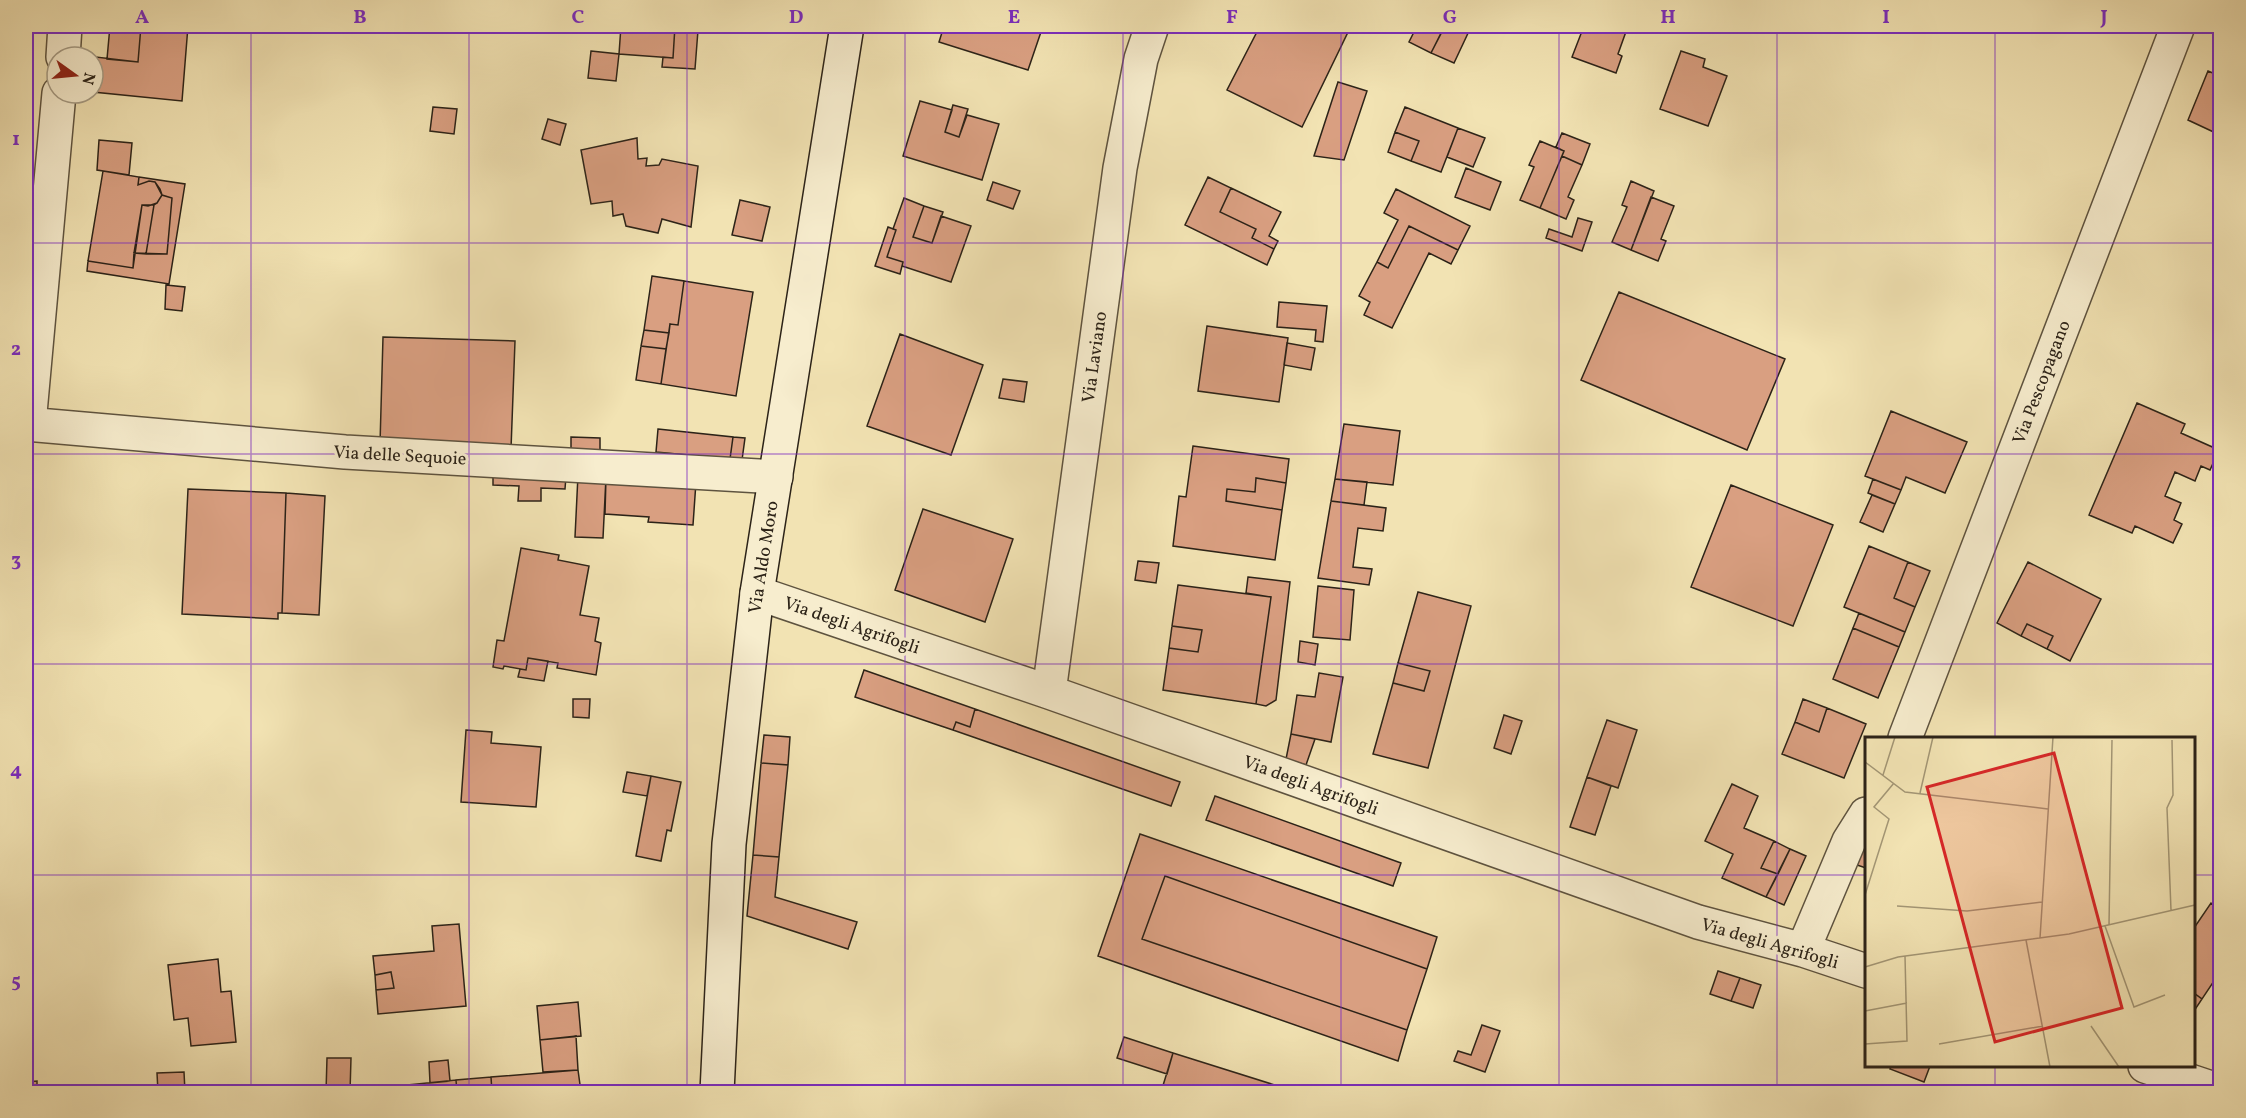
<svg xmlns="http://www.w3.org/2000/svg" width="2246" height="1118" font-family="Vollkorn,serif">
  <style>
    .building { fill: #d99f81; stroke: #2c2318; stroke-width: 1.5 }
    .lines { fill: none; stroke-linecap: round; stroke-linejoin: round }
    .street-casing { stroke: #5e533f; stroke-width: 36 }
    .secondary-casing { stroke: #2c2318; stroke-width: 36 }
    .street { stroke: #f7edce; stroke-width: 33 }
    .secondary { stroke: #f7edce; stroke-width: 33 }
    .grid { fill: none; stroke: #7b2cbf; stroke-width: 1.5; stroke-opacity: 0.55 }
    .labels { text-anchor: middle; stroke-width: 6; stroke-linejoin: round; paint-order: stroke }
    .street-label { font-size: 18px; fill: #2c2318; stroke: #f7edce }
    .inset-road { fill: none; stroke: #a39675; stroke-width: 1.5 }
    .view { fill: #d62828; fill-opacity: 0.15; stroke: #d62828; stroke-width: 3 }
    .inset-edge { fill: none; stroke: #2c2318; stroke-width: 3 }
    .neatline { fill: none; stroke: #7b2cbf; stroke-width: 2 }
    .grid-label { font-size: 20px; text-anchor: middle; font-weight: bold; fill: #7b2cbf }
  </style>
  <rect width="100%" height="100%" fill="#f2e3b3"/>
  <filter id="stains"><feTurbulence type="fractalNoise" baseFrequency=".00333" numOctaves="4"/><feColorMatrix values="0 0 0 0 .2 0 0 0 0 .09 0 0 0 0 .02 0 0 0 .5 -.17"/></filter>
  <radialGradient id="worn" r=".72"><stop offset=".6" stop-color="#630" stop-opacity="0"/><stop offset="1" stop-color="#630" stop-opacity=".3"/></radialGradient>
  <!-- building -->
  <path class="building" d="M110,26H141L138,62L107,59Z
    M141,26H188L182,101L93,92L96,57L138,62Z
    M621,26H675L673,58L619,54Z
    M675,26H694L698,30L695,69L662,67L663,57L673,58Z
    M944,26H1043L1028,70L939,42Z
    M1260,26H1340L1349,30L1302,127L1227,90Z
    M1417,26H1431L1442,31L1431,53L1409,42Z
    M1431,26H1445L1442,31Z
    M1445,26H1479L1476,32L1470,29L1454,63L1431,53Z
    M1584,26H1628L1618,54L1622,56L1616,73L1572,57Z
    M591,51L619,54L616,81L588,78Z
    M1681,51L1705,59L1703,67L1727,76L1708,126L1660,109Z
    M2208,71L2220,76V135L2188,120Z
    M1338,82L1367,91L1344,160L1314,156Z
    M920,101L952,110L945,132L959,137L967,115L999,124L982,180L903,156Z
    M953,105L968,109L959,137L945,132Z
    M433,107L457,109L454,134L430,131Z
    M1405,107L1458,128L1441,172L1411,161L1419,141L1395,132Z
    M548,119L566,124L560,145L542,139Z
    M1458,128L1485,138L1473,167L1447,157Z
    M1395,132L1419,141L1411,161L1388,152Z
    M1562,133L1590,144L1582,165L1562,156L1564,151L1556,147Z
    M637,138L638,159L647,158L646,166L659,165L662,159L698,166L691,227L662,219L658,233L626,226L623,214L613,216L612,201L591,204L581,150Z
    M99,140L132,143L129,175L97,170Z
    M1540,141L1564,151L1540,208L1520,200L1534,167L1529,165Z
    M1562,156L1582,165L1568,197L1574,200L1566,219L1540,208Z
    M1466,168L1501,182L1490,210L1455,197Z
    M103,171L139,177L138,185L149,181L155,182L160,189L162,195L157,203L148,206L142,205L133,268L88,261Z
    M139,177L185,184L169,284L87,271L88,261L133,268L134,253L167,254L172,198L162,195L155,182L149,181L138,185Z
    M1208,177L1231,188L1220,212L1256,229L1252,238L1274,249L1267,265L1185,225Z
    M1631,181L1654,191L1631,250L1612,242L1627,207L1622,205Z
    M993,182L1020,191L1013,209L987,200Z
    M1231,188L1281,212L1269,236L1278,241L1274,249L1252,238L1256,229L1220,212Z
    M1396,189L1470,226L1458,250L1409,226L1388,268L1377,262L1398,220L1384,213Z
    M162,195L172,198L167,254H146L154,205L157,203Z
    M1651,197L1674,206L1661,239L1666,241L1658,261L1631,250Z
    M904,198L924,206L913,237L932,243L941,216L971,226L951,282L902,266L903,262L887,257L896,230L893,229Z
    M740,200L770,207L762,241L732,235Z
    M142,205H154L146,254L134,253Z
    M924,206L943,212L932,243L913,237Z
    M1578,218L1592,222L1582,251L1546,238L1549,229L1572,237Z
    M1409,226L1458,250L1451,264L1429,253L1392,328L1364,315L1370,302L1359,296L1377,262L1388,268Z
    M888,227L896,230L887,257L903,262L900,274L875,266Z
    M652,276L684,281L678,325L670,324L669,333L644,330Z
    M684,281L753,292L736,396L661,384L670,324L678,325Z
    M166,285L185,287L182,311L165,309Z
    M1619,292L1785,359L1747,450L1581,380Z
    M1279,302L1327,306L1323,342L1315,341L1316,330L1277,327Z
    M1207,326L1288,338L1279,402L1198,391Z
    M644,330L669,333L666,349L641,346Z
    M900,334L983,365L951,455L867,426Z
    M383,337L515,341L511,449L380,444Z
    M1287,343L1315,348L1311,370L1284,365Z
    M641,346L666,349L661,384L636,380Z
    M1003,379L1027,382L1024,402L999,398Z
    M2137,403L2185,424L2181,433L2219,450L2210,470L2201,466L2195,481L2175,472L2165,496L2181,503L2174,520L2182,524L2173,543L2135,526L2132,533L2089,515Z
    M1891,411L1967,442L1945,493L1906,477L1901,490L1865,476Z
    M1344,424L1400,431L1393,485L1335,479Z
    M658,429L733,437L730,459L656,452Z
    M571,437L600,438V452L571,450Z
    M733,437L745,438L742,460L730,459Z
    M1193,446L1289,459L1286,483L1256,478L1255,492L1227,489L1226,501L1282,510L1275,560L1173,546L1179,496L1186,497Z
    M493,474L566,476L565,489L541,488V501H518L519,486L493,485Z
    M578,475L606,477L603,538L575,537Z
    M606,477L696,482L693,525L648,522L649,517L605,514Z
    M1256,478L1286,483L1282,510L1226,501L1227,489L1255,492Z
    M1335,479L1367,482L1364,505L1331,501Z
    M1873,479L1901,490L1895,504L1868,493Z
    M1731,485L1833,525L1793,626L1691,587Z
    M188,489L286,493L282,613H278V619L182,614Z
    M286,493L325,496L319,615L282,613Z
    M1872,495L1895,504L1883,532L1860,522Z
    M1331,501L1386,508L1383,531L1358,528L1353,567L1372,569L1369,585L1318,578Z
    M923,509L1013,539L985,622L895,590Z
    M1869,546L1908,562L1894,598L1915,607L1905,632L1844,607Z
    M521,548L559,555L558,560L589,566L580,615L599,618L595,641L601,643L596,675L557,668L558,663L528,658L526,670L504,666L503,669L493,667L497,640L504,641Z
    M1138,561L1159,563L1156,583L1135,580Z
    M1908,562L1930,571L1915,607L1894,598Z
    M2028,562L2101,599L2070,661L2047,649L2053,636L2027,624L2021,636L1997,623Z
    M1248,577L1290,582L1276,700L1266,706L1256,704L1271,597L1246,593Z
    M1178,585L1271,597L1256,704L1163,690L1169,648L1198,652L1202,630L1172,626Z
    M1318,586L1354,590L1350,640L1313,637Z
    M1418,592L1471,606L1428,768L1373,754L1393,683L1424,691L1430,671L1398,663Z
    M1859,613L1905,632L1899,647L1853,628Z
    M2027,624L2053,636L2047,649L2021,636Z
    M1172,626L1202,630L1198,652L1169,648Z
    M1853,628L1899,647L1878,698L1833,679Z
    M1300,641L1318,644L1315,665L1298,662Z
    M528,658L548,661L544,681L518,677L520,669L526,670Z
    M1398,663L1430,671L1424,691L1393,683Z
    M864,670L975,709L970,727L956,722L953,730L855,697Z
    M1319,673L1343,677L1331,742L1291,734L1297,695L1315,697Z
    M573,699H590L589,718L573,717Z
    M1803,699L1827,708L1819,732L1795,722Z
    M1827,708L1866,724L1844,778L1782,754L1795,722L1819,732Z
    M975,709L1180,782L1171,806L953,730L956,722L970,727Z
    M1504,715L1522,721L1511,754L1494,748Z
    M1607,720L1637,730L1618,788L1587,777Z
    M466,730L492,732L491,743L541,747L536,807L461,802Z
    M1291,734L1315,739L1306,765L1286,759Z
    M764,735L790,737L788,765L761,763Z
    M761,763L788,765L779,857L753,855Z
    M627,772L651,776L647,796L623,792Z
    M651,776L681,782L671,831L667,830L661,861L636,856Z
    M1587,777L1611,786L1595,835L1570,827Z
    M1732,784L1758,796L1744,828L1774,841L1761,868L1778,874L1766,897L1722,878L1733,854L1705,841Z
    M1215,796L1401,863L1393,886L1206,820Z
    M1140,834L1437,937L1427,969L1165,876L1142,939L1407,1030L1398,1061L1098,956Z
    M1774,841L1790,849L1778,874L1761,868Z
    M1790,849L1806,856L1784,905L1766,897Z
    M1862,850L1866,851V868L1857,865Z
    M753,855L779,857L775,897L857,922L848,949L747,916Z
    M1165,876L1427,969L1407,1030L1142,939Z
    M2211,903L2220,910V958L2218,962L2220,964V972L2202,999L2194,993V928Z
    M459,924L466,1006L378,1014L376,990L394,988L391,972L375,975L373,956L434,951L432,926Z
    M218,959L221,992L231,991L236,1042L191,1046L188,1018L174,1020L168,965Z
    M1718,971L1740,978L1731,1001L1710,994Z
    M391,972L394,988L376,990L375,975Z
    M1740,978L1761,985L1753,1008L1731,1001Z
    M2194,993L2202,999L2194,1011Z
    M578,1002L581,1036L540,1040L537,1006Z
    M1482,1025L1500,1031L1485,1072L1454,1061L1458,1051L1471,1055Z
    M576,1036L578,1070L543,1072L540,1040Z
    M1124,1037L1173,1053L1167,1074L1117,1058Z
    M1173,1053L1297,1092H1161Z
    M327,1058H351L350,1092H326Z
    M448,1060L450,1081L430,1083L429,1062Z
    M1892,1066H1930L1924,1082L1890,1069Z
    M578,1070L581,1092H492L491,1077Z
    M184,1072L185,1092H158L157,1073Z
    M491,1077L492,1092H457L456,1080Z
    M456,1080L457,1092H378V1088Z
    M37,1081V1092H26V1082Z
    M157,1086L158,1092H37Z
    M378,1088V1092H365V1089Z
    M195,1089L246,1090V1092H195Z"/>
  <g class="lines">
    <defs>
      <path id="street" d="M63,57L65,26
        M26,424L345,452L776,477
        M29,424L59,93
        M757,593L1049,692L1698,922L1803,950L1866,971
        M1049,692L1120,168L1141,59L1152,26
        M1905,738L2178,26
        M1803,950L1849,841L1866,814
        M2145,1066L2220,1091"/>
      <path id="secondary" d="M717,1092L729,844L757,593L847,26"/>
    </defs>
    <!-- street casing -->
    <use href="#street" class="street-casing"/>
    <!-- secondary casing -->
    <use href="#secondary" class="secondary-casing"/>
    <!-- street -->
    <use href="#street" class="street"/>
    <!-- secondary -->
    <use href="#secondary" class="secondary"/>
  </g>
  <!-- grid -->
  <path class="grid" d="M251,26V1092M469,26V1092M687,26V1092M905,26V1092M1123,26V1092M1341,26V1092M1559,26V1092M1777,26V1092M1995,26V738M26,243H2220M26,454H2220M26,664H2220M26,875H1866M2194,875H2220M1995,1066V1092"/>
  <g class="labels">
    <!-- street labels -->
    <g class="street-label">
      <text transform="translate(1094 357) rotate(-82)" y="6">Via Laviano</text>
      <text transform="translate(2041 382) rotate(-69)" y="6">Via Pescopagano</text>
      <text transform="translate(400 455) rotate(3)" y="6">Via delle Sequoie</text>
      <text transform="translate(763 557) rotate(-81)" y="6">Via Aldo Moro</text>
      <text transform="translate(852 625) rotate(19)" y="6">Via degli Agrifogli</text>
      <text transform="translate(1311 785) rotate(20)" y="6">Via degli Agrifogli</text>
      <text transform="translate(1770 943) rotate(16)" y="6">Via degli Agrifogli</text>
    </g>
  </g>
  <!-- overview -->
  <g transform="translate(1865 737)">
    <rect width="330" height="330" fill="#f2e3b3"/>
    <path class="inset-road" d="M0,25L40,55L183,72M18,38L30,0M55,56L68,0M0,158L24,82L9,70L29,46M32,169L102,174L177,165M306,173L302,71L308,58L307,3M244,188L247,3M240,189L269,270L300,258M175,201L188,0M161,203L185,330M0,230L33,220L204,197L330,168M0,274L42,266M226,289L254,330M0,307L42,304L40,219M74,307L178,289"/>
    <path class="view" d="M189,16L257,271L130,305L62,50Z"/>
    <rect width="330" height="330" class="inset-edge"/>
  </g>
  <!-- margin -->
  <rect width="2246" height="1118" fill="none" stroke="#f2e3b3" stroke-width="66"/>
  <!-- north arrow -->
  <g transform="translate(75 75) rotate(105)"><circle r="28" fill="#f7edce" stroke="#a69c85" stroke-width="1.5"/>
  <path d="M0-4.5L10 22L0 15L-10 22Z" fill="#8f2418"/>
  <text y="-9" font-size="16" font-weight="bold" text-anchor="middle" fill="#2c2318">N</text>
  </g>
  <rect x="33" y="33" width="2180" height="1052" class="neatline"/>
  <g class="grid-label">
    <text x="142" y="23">A</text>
    <text x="360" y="23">B</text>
    <text x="578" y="23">C</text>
    <text x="796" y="23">D</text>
    <text x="1014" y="23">E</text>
    <text x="1232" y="23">F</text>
    <text x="1450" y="23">G</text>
    <text x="1668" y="23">H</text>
    <text x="1886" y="23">I</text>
    <text x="2104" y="23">J</text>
    <text x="16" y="145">1</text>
    <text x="16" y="355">2</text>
    <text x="16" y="566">3</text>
    <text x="16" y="776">4</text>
    <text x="16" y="987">5</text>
  </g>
  <rect width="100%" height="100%" filter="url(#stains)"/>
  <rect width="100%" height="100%" fill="url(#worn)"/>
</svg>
